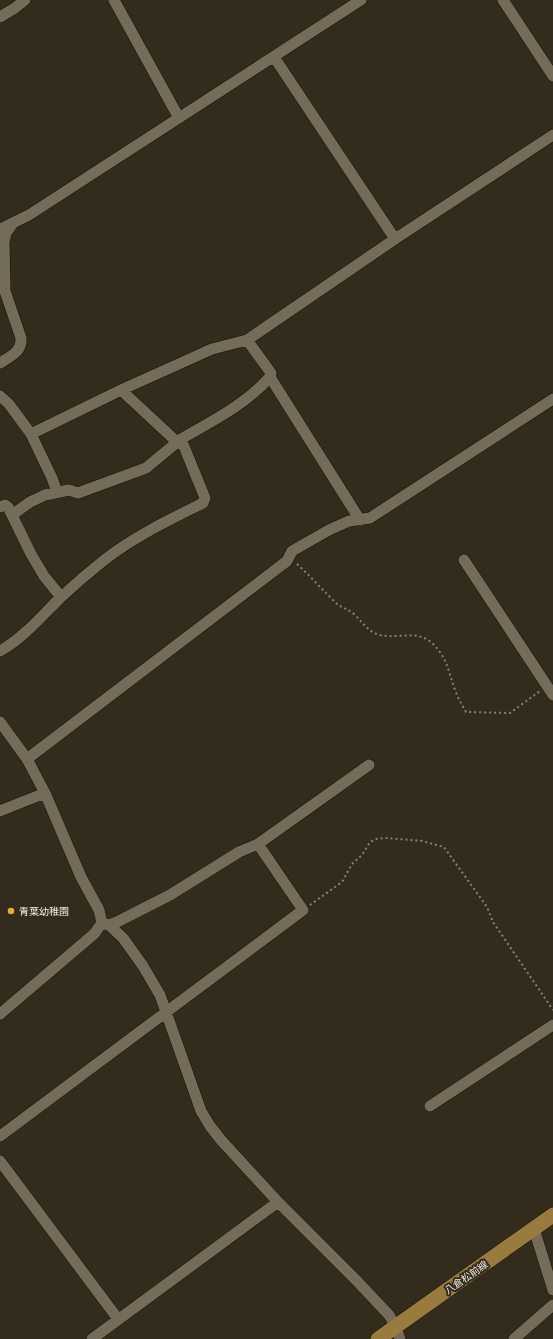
<svg xmlns="http://www.w3.org/2000/svg" width="553" height="1339" font-family="Mulish,'Noto Sans JP',sans-serif">
  <style>
    .lines { fill: none; stroke-linecap: round; stroke-linejoin: round }
    .minor-casing { stroke: #1a1306; stroke-width: 12 }
    .major-casing { stroke: #1a1306; stroke-width: 16 }
    .path { stroke: #898376; stroke-width: 2; stroke-dasharray: 2 3; stroke-linecap: butt }
    .minor { stroke: #746b5b; stroke-width: 11 }
    .major { stroke: #997b40; stroke-width: 15 }
    .poi-dot { fill: #e5ad35; stroke: #332b1c; stroke-width: 1.5 }
    .labels { text-anchor: middle; stroke-width: 4; stroke-linejoin: round; paint-order: stroke }
    .poi-label { font-size: 10px; fill: #f1ece3; stroke: #332b1c; text-anchor: start }
    .street-label { font-size: 10px; fill: #f1ece3; stroke: #332b1c }
  </style>
  <rect width="100%" height="100%" fill="#332b1c"/>
  <g class="lines">
    <defs>
      <path id="minor" d="M114,0L179,118
        M503,0L553,76
        M0,17L15,8L25,0
        M274,57L395,239
        M0,229L29,215L361,0
        M247,340L271,373L270,377L360,520
        M0,363C11,356 22,352 21,338L5,291L4,242L6,233L13,223
        M121,390L177,442
        M0,396L9,404L31,434L121,390L212,349L247,340L395,239L553,135
        M31,434L52,478L57,492
        M0,507L5,505L8,507L31,554L44,576L61,597
        M12,515L30,502L45,495L69,490L78,493L146,468L181,439
        M464,560L553,695
        M0,651C23,638 41,617 59,599C73,586 88,573 103,561C133,537 169,520 203,503L205,498L181,439C212,421 245,405 270,377
        M0,722L27,759L45,793L81,877L99,910L102,923L94,934L0,1014
        M27,759L287,561L292,551L329,530L349,521L370,518L553,399
        M0,811L45,793
        M258,844L369,765
        M109,925L123,938L143,966L160,995L201,1111L210,1126L221,1140L278,1202L357,1281L389,1315L396,1327L400,1339
        M430,1106L553,1025
        M0,1136L303,910L258,844L239,852L170,895L117,922L109,925L102,923
        M0,1161L118,1319
        M534,1229L553,1290
        M92,1339L278,1202
        M514,1339L553,1305"/>
      <path id="major" d="M378,1339L553,1215"/>
    </defs>
    <!-- minor casing -->
    <use href="#minor" class="minor-casing"/>
    <!-- major casing -->
    <use href="#major" class="major-casing"/>
    <!-- path -->
    <path class="path" d="M297,564C307,573 316,583 325,592C329,596 334,601 338,605C344,608 349,610 354,614C361,621 366,628 374,633C394,642 416,627 433,644C448,659 448,671 455,690C458,698 462,705 466,712L510,713L540,691
      M310,905L342,882L352,864L362,855L370,842L376,839L386,838L422,841L444,847L487,907L493,922L553,1010"/>
    <!-- minor -->
    <use href="#minor" class="minor"/>
    <!-- major -->
    <use href="#major" class="major"/>
  </g>
  <!-- markers -->
  <circle class="poi-dot" cx="11" cy="911" r="4"/>
  <g class="labels">
    <!-- poi labels -->
    <g class="poi-label">
      <text x="19" y="915">青葉幼稚園</text>
    </g>
    <!-- street labels -->
    <g class="street-label">
      <text transform="translate(466 1277) rotate(-35)" y="4">八倉松前線</text>
    </g>
  </g>
</svg>
